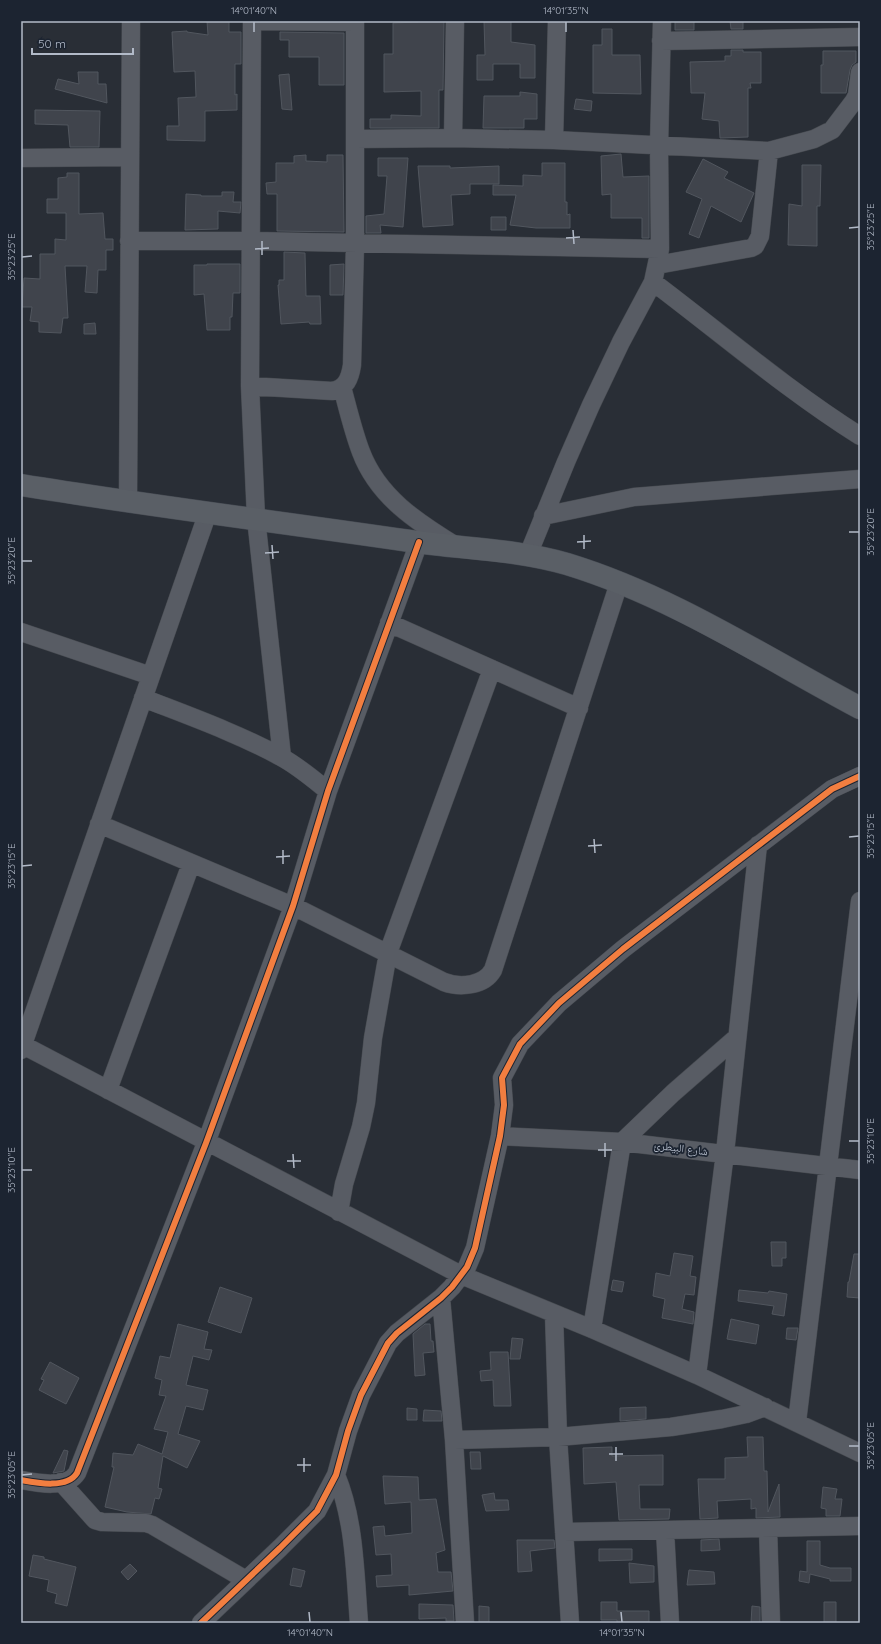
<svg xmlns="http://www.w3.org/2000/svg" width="881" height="1644" font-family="Quicksand,'Noto Naskh Arabic',sans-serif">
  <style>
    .building { fill: #40444c; stroke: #51565e }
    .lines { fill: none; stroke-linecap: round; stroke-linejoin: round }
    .minor-casing { stroke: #45494f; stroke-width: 19 }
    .major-casing { stroke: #464b53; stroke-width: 23 }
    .minor { stroke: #585c64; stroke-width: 18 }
    .major { stroke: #5a5f66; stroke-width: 22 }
    .cycleway-casing { stroke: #1c2431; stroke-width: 8 }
    .cycleway { stroke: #f27e40; stroke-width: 6 }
    .ticks { fill: none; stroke: #b2bac8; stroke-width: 1.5 }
    .labels { text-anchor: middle; stroke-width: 3.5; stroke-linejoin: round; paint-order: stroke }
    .street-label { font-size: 11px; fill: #b2bac8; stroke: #1c2431 }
    .neatline { fill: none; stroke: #b2bac8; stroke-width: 1.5 }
    .ticks-label { font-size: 10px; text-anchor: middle; fill: #b2bac8 }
  </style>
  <rect width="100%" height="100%" fill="#292e36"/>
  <!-- building -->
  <path class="building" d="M207,21H229V32H241V64H235V95L237,94V110L205,111V141L167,140V126H179L178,98L196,97L195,71L174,72L172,32L187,31V32L208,35Z
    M418,21H444L443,90H439V128H370V119H391V115L421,116V91L384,92V54H393V23L418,22Z
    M484,21H511V42L535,45V78H520V64H493V80H477V55H485Z
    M675,21H694V30H675Z
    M730,21H743V29H731Z
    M602,29H612V55H640L641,94L593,93V45H602Z
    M280,32L344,33V85H319V57H289V40H280Z
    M731,50H743V52H761V83H750L751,88H748V137L720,138L719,121L702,119L705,93H691L690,62L725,61V56H731Z
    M823,51H856V62L852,65L850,70L846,93H821V65H823Z
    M78,72H98V84H106L107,103L55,89L58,79L79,84Z
    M289,74L292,110L282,109L279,75Z
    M520,92L537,94V119H524V128H483L484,96H520Z
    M576,99L592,101L591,111L574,109Z
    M35,110L100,111L99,147H70L68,125L35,124Z
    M621,154L623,177L649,176V238H642V218H611V194L602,195L601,156Z
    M306,155V161L327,162V155H343L344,232L277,231V194H267L266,183L276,182V163H294V156Z
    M378,158H408L403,227L380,225L381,233H366V216L384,214L387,176H378Z
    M703,159L728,172L724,178L754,193L741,222L711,206L699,238L689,234L702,199L686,192Z
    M542,163H565V202H567V215L570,214V228H536L510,225L516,195H493V185L523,186V175L542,176Z
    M802,165H821L820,206H817V246L788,245L789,204L802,206Z
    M418,166H450V168L499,166V184H470V194L451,195L453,225L423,227Z
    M67,173H79V214L103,213L105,239H113V250H106V270H98L97,293L85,292L87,266H65L68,318H63L61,333L39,332V322L30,321L32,307H22L24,278L40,279V254H55V239L66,240V213H47V199H58V178L67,177Z
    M222,192H234L233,202H241L240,213L218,211V229L185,230L186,194L201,195V196H222Z
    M491,217H506V230H491Z
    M284,252L305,253L306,296H320L321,324H310L309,322L281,324L278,285H279V280H284Z
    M207,264H240V293H233L232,317H230V330H207L204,294L194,295V265H207Z
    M344,264L343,295H330V265Z
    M95,323L96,334H84V324Z
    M771,1242H786V1258H782V1266H772Z
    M674,1253L693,1256L690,1276L696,1277L694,1295L685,1294L682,1309L694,1312L693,1324L662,1318L665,1299L653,1296L656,1273L670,1276Z
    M854,1254H860V1298L847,1297L848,1282H849Z
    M613,1280L624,1282L622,1292L611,1290Z
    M220,1287L252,1298L241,1333L208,1322Z
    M739,1290L768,1293L769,1291L787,1294L784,1316L772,1314L774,1306L738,1301Z
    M731,1319L759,1325L756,1344L727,1339Z
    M178,1324L208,1332L204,1349L212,1350L209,1360L193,1356L186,1385L208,1390L203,1410L186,1406L178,1434L200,1441L187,1468L163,1456L158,1488L162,1489L159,1499L155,1498L151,1514L127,1512L105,1507L114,1467H112L113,1453L133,1455L138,1444L162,1454L168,1432L154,1429L166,1396L159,1395L162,1380L155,1378L160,1356L170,1358Z
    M425,1324H430L431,1341H433L434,1352L423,1353L425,1375L415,1376L413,1334Z
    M787,1328H798L796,1340L786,1339Z
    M512,1338L523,1339L520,1359H510Z
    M490,1352H508L511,1406H494L493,1380L481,1381L480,1371L491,1370Z
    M50,1362L79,1378L66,1404L39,1390L44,1380L41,1379Z
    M646,1407V1419L620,1421V1408Z
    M407,1408L417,1409V1420H407Z
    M424,1410L441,1411L442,1421H423Z
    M747,1437H763L764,1471H767L768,1512L779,1484L780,1517L756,1518V1508L751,1509V1499L717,1501L718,1518L700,1519L698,1479H725V1458L748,1457Z
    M612,1447V1456L663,1455V1485H639L640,1509H670L669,1519L619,1520L616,1482L584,1484L583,1448Z
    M64,1450L68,1451L64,1471L53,1473Z
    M470,1452H480L481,1469H471Z
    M383,1476L418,1477L419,1500L436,1499L445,1550L436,1553L438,1572H451L453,1591L409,1595V1585L377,1587L376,1576L392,1575L391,1554L376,1555L373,1527L384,1526L385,1536L412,1533L411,1502L385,1504Z
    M823,1487L837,1489L835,1499H842L840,1516H826V1509L821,1508Z
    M494,1493L495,1500H508L509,1510L486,1511L482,1495Z
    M719,1539L720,1550L701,1551V1540Z
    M517,1540H554L555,1548L530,1551L532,1571L518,1572Z
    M807,1541H820V1565L830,1568H851V1581H830V1579L810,1574L809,1583L799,1581L800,1571L807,1572Z
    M599,1549H632V1560L599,1561Z
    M33,1555L44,1557V1559L76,1567L67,1606L55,1603L57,1594L47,1591L49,1580L29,1576Z
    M629,1563L654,1566V1582L630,1583Z
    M130,1564L137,1571L128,1580L121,1572Z
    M293,1568L305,1571L301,1587L290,1585Z
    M689,1570L714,1572L715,1584L687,1585Z
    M601,1602H617V1611H649V1623H617V1620H601Z
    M824,1602H836V1623H824Z
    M419,1604L453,1605L454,1621H446V1618L419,1619Z
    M479,1606L489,1607V1623H479Z
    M752,1606L760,1607V1623H751Z"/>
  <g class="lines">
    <defs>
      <path id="minor" d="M252,21L250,386L256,518L282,757
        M252,21L355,22
        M661,41L860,37
        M453,138L455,21
        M355,139L453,138L554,140L769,151L814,139L832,130L854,101L857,95L860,72
        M554,140L557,21
        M21,158L129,157
        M129,241H251L660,249
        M657,265L751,248L755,246L760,236L769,151
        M653,282C722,334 787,390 860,436
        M250,386L332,391C346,389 350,378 352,365L355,244V21
        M342,387C348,409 353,431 361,452C378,497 417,522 456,546
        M128,500L131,21
        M543,516L634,497L860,479
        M528,555L566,462L591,405L621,342L653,282L660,249L659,146L662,21
        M389,623L579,708
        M21,632L151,676
        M143,698C189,716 237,733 281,757C298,766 313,779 328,791
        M99,824L293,906L444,982C460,988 484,986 493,970L619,583
        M21,1044L461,1275L592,1329L697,1375L860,1453
        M21,1050L208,512
        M108,1090L191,864
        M500,1136L622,1142L860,1170
        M339,1212L344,1184L361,1127L366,1103L373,1038L388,953L492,669
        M441,1298L454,1440L465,1623
        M554,1314L558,1437L570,1623
        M592,1329L622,1142L673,1093L736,1038
        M697,1375L725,1153L758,845
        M797,1422L860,901
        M454,1440L558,1437L671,1427L722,1419L746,1414L765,1407
        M336,1475C355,1521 355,1574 359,1623
        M21,1480C37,1483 67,1489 77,1473L206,1143L293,906L328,791L419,542
        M61,1482L95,1520L102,1522L146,1523L152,1525L246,1580
        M768,1528L771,1623
        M665,1530L670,1623
        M564,1532L860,1526
        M201,1623L280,1548L317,1511L336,1475L348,1431L361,1395L388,1343L397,1333L441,1298L452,1287L467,1267L475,1248L500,1136L504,1105L502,1078L520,1044L559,1003L623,949L832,789L860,776"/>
      <path id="major" d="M21,485C150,506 280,522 410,541C462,549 516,549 567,564C672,596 764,657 860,708"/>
    </defs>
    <!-- minor casing -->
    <use href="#minor" class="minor-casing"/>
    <!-- major casing -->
    <use href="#major" class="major-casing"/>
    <!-- minor -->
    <use href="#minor" class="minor"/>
    <!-- major -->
    <use href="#major" class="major"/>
    <defs>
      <path id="cycleway" d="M21,1480C37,1483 67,1489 77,1473L206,1143L293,906L328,791L419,542
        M201,1623L280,1548L317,1511L336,1475L348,1431L361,1395L388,1343L397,1333L441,1298L452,1287L467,1267L475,1248L500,1136L504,1105L502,1078L520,1044L559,1003L623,949L832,789L860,776"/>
    </defs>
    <!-- cycleway casing -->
    <use href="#cycleway" class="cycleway-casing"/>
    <!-- cycleway -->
    <use href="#cycleway" class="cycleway"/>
  </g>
  <!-- ticks -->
  <path class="ticks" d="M254,22V32M566,22V32M849,228L859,227M573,230L574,244M566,238L580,237M262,241V255M255,249L269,248M22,257L32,256M849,532H859M584,535V549M577,542L591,541M272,545L273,559M265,553L279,552M22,561H32M849,837L859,836M594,839L595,853M588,846L602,845M283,850V864M276,857L290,856M22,866L32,865M849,1141H859M605,1143V1157M598,1150H612M293,1154L294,1168M287,1161H301M22,1170H32M849,1446H859M616,1447V1461M609,1454H623M304,1458V1472M297,1465H311M22,1475L32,1474M309,1612L310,1622M621,1612L622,1622"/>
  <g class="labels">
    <!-- street labels -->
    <g class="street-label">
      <text transform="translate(681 1148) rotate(7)" y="4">شارع البيطرئ</text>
    </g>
  </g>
  <!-- border -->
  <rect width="881" height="1644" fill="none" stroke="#1c2431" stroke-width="44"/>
  <!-- scale -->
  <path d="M32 48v6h101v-6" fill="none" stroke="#b2bac8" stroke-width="2"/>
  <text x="38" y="48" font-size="12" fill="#b2bac8" stroke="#1c2431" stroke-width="3" paint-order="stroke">50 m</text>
  <rect x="22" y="22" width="837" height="1600" class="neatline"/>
  <g class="ticks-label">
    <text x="254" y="14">14°01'40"N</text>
    <text x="566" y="14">14°01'35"N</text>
    <text transform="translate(870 227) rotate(-90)" y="4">35°23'25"E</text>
    <text transform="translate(11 257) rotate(-90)" y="4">35°23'25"E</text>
    <text transform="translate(870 532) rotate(-90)" y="4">35°23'20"E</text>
    <text transform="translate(11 561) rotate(-90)" y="4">35°23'20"E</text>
    <text transform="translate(870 836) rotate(-90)" y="4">35°23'15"E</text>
    <text transform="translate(11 866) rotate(-90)" y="4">35°23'15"E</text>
    <text transform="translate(870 1141) rotate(-90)" y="4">35°23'10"E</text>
    <text transform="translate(11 1170) rotate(-90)" y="4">35°23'10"E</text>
    <text transform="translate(870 1446) rotate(-90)" y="4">35°23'05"E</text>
    <text transform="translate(11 1475) rotate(-90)" y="4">35°23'05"E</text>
    <text x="310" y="1636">14°01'40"N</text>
    <text x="622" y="1636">14°01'35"N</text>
  </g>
</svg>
